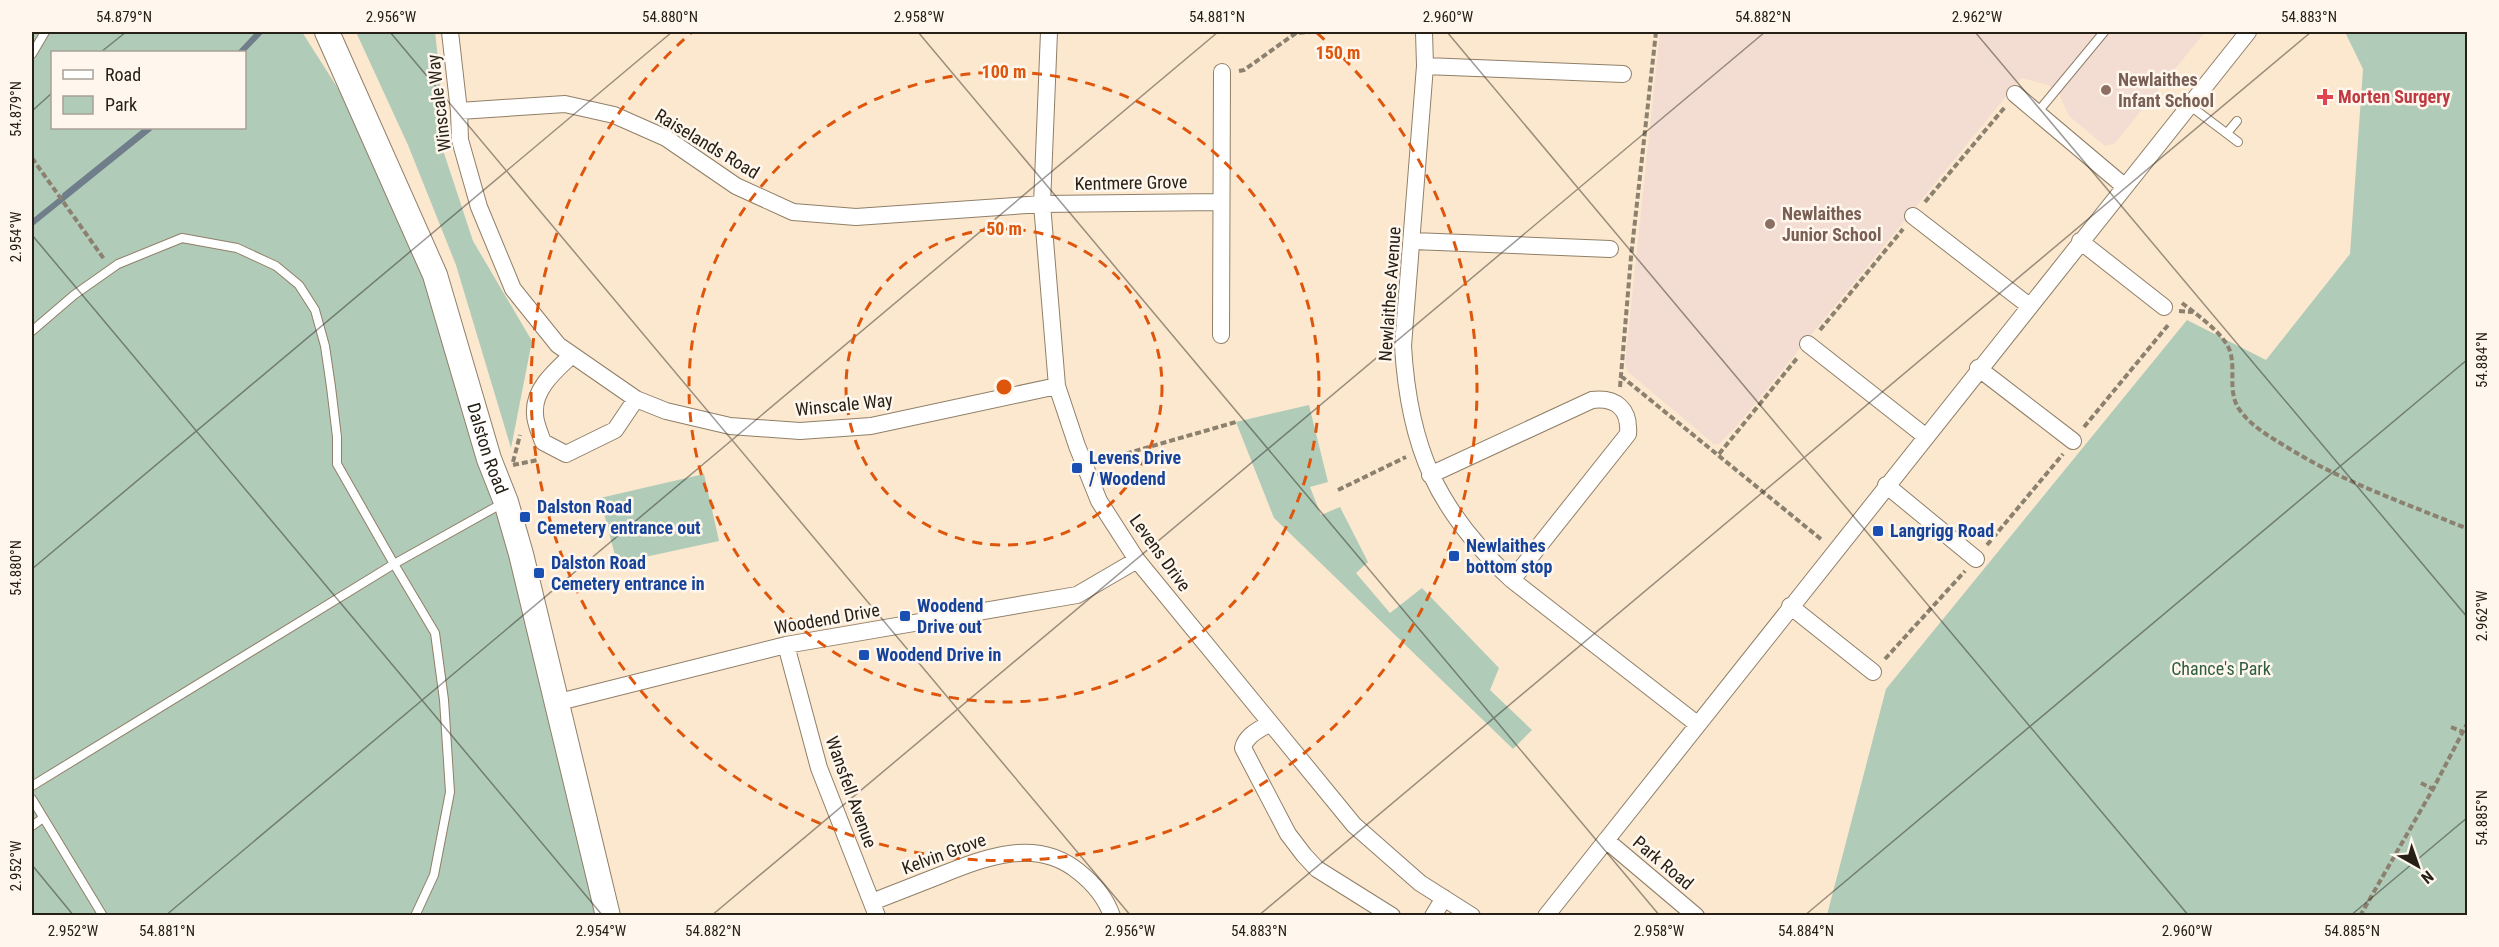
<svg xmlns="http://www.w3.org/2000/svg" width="2499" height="947" font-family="'Roboto Condensed',sans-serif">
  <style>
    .education { fill: #f3dcd1 }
    .green { fill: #b0cbb8; fill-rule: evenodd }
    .water { fill: #8ea7bb; stroke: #6f7e8a; stroke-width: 1.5 }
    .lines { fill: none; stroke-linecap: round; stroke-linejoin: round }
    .stream { stroke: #6f7e8a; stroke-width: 6 }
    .service-casing { stroke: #907f68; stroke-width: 10 }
    .minor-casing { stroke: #907f68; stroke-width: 18 }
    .secondary-casing { stroke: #907f68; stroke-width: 26 }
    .path { stroke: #8c806f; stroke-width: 4; stroke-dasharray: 6 3; stroke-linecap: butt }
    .service { stroke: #fff; stroke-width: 8 }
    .minor { stroke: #fff; stroke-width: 16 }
    .secondary { stroke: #fff; stroke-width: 24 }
    .ticks { fill: none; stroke: #262016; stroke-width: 1.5; stroke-opacity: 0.45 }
    .ring { fill: none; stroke: #de560c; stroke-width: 3; stroke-dasharray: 10 8 }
    .education-dot { fill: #8d6e63; stroke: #fff7ed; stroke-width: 2 }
    .health-dot { fill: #e0444e; stroke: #fff7ed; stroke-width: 2 }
    .transit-dot { fill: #1a4fb4; stroke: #fff7ed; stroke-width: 2 }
    .labels { text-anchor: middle; stroke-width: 5; stroke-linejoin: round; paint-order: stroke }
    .education-label { font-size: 18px; font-weight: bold; fill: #785e54; stroke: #fff7ed; text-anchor: start }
    .health-label { font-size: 18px; font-weight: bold; fill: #be3a42; stroke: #fff7ed; text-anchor: start }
    .street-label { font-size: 18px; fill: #262016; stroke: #fff7ed }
    .transit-label { font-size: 18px; font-weight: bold; fill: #164399; stroke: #fff7ed; text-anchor: start }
    .park-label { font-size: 18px; fill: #2f5e41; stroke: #fff7ed }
    .centre { fill: #de560c; stroke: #fff7ed; stroke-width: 3 }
    .ring-label { font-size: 18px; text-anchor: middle; font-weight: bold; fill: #de560c; stroke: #fff7ed; stroke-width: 5; stroke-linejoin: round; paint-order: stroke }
    .neatline { fill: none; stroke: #262016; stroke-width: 2 }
    .ticks-label { font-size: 15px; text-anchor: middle; fill: #262016 }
  </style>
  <rect width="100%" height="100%" fill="#fbe8cf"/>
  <!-- education -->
  <path class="education" d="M1660,32H2205L2115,143L2105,146L2069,116L2059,94L2048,85L2021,78L1735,428L1719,444H1714L1628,372L1625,364Z"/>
  <!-- green -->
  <path class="green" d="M32,32H302L385,162L517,554L595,915H32ZM52,52H244V128H52Z
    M356,32H435L440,76L441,144L473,241L532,341L511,448L456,265L408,145Z
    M2345,32H2467V915H1827L1886,689L2187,320L2266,360L2350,254L2363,69Z
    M1309,405L1328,482L1310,487L1321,515L1340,507L1368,562L1356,573L1390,613L1422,588L1499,668L1490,690L1532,730L1513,749L1274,518L1236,422Z
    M704,474L719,541L617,563L600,498Z"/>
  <!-- water -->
  <path class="water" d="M145,128H150L65,197L63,194Z"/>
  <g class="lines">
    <!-- stream -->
    <path class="stream" d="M241,52L260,32
      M32,223L150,128"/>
    <defs>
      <path id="service" d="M32,54L45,32
        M2189,105L2238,142
        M2037,113L2104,32
        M2227,133L2237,121
        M32,331L74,295L118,264L182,238L237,248L276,266L299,285L315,310L325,346L331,387L337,437V464L394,564L32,786
        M32,799L103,916
        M32,826L43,818
        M415,916L434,875L450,792L444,700L435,633L394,564L503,503"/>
      <path id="minor" d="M450,32L459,111L460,140L479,207L513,289L558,345L636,399L666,411L730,426L800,431L871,426L1057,386
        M1049,32L1042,204L1057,386L1077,446L1099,501L1137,560L1354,825L1420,883L1472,916
        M1424,32L1425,66L1403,346C1409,448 1437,511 1512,580L1697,724
        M1425,66L1623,74
        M2015,94L2124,186
        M459,111L565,104L614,115L666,138L736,186L793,212L856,217L1042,204L1220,202
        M1913,216L2028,305
        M1413,241L1610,249
        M2080,241L2164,307
        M1221,335L1222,72
        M1808,344L1925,436
        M572,355C555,371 533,389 535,414C535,423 540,433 543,442L566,454L615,430L636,399
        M1978,368L2073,441
        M1430,475L1592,400C1616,397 1630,409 1628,434L1512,580
        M1886,485L1976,559
        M1790,606L1873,672
        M786,645L819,768L877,916
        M555,703L786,645L1077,595L1137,560
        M1270,723C1259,730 1246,735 1243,748L1288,834L1304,855L1317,869L1392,916
        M1606,840L1696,916
        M872,902C895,893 918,884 941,875C986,857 1037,837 1079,872C1093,883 1106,899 1112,916
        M1433,916L1444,898
        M1546,916L2248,32"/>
      <g id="secondary">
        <path id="s1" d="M327,32L435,275L489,459L506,502L521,554L608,916"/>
      </g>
    </defs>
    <!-- service casing -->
    <use href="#service" class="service-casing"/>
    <!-- minor casing -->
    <use href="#minor" class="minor-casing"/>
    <!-- secondary casing -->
    <use href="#secondary" class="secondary-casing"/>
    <!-- path -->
    <path class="path" d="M1239,71L1244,70L1296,33L1310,32
      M32,158L104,259
      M1925,202L2005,107
      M2182,303C2196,314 2228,336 2231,355C2235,373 2228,392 2239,409C2251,426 2267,435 2285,446C2342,482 2405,503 2468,529
      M2179,311L2193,312
      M1820,330L1903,229
      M1621,376L1822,540
      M1620,387L1631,257L1656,32
      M2084,427L2169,324
      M1719,454L1798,357
      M1100,461L1236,422
      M513,462L520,435
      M513,465L538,460
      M1338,490L1406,457
      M1987,545L2063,454
      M1885,659L1965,571
      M2451,727L2463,732
      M2421,783L2433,789
      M2360,916L2433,789L2468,722"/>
    <!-- service -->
    <use href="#service" class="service"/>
    <!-- minor -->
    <use href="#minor" class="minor"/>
    <!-- secondary -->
    <use href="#secondary" class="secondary"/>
  </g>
  <!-- ticks -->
  <path class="ticks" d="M390,32L1131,916M918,32L1660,916M1447,32L2189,916M1975,32L2468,618M101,52L126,32M32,111L52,93M32,235L603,916M32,569L672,32M32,865L74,916M165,916L1218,32M711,916L1765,32M1258,916L2311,32M1804,916L2468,359M2350,916L2468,817"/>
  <!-- distance rings -->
  <g class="ring">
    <circle cx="1004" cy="387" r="158"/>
    <circle cx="1004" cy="387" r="315"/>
    <path d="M1317 33A473 473 0 1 1 691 33"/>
  </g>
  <!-- markers -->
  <g class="education-dot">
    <circle cx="2106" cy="90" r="6"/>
    <circle cx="1770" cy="224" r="6"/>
  </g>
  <path class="health-dot" d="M2322 88h6v6h6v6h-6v6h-6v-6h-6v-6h6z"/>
  <g class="transit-dot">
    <rect x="1071" y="462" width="12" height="12" rx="3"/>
    <rect x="519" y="511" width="12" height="12" rx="3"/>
    <rect x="1872" y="525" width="12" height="12" rx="3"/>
    <rect x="1448" y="550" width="12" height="12" rx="3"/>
    <rect x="533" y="567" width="12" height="12" rx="3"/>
    <rect x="899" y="610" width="12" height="12" rx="3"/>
    <rect x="858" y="649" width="12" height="12" rx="3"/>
  </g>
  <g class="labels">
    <!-- education labels -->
    <g class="education-label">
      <text x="2118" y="86">Newlaithes<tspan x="2118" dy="21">Infant School</tspan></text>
      <text x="1782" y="220">Newlaithes<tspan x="1782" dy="21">Junior School</tspan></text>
    </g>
    <!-- health labels -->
    <g class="health-label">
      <text x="2338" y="103">Morten Surgery</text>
    </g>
    <!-- street labels -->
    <g class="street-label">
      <text transform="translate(439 103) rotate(-97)" y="6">Winscale Way</text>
      <text transform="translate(707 144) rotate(31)" y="6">Raiselands Road</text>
      <text transform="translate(1131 183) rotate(-1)" y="6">Kentmere Grove</text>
      <text transform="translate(1390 294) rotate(-86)" y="6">Newlaithes Avenue</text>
      <text transform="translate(844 405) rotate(-6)" y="6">Winscale Way</text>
      <text dy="6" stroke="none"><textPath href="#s1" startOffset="447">Dalston Road</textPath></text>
      <text transform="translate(1160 553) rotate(54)" y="6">Levens Drive</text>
      <text transform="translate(827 619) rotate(-10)" y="6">Woodend Drive</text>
      <text transform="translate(851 792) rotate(70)" y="6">Wansfell Avenue</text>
      <text transform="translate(944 854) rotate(-20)" y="6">Kelvin Grove</text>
      <text transform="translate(1663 863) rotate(40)" y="6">Park Road</text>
    </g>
    <!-- transit labels -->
    <g class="transit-label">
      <text x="1089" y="464">Levens Drive<tspan x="1089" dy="21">/ Woodend</tspan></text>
      <text x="537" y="513">Dalston Road<tspan x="537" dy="21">Cemetery entrance out</tspan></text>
      <text x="1890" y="537">Langrigg Road</text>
      <text x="1466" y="552">Newlaithes<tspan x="1466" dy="21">bottom stop</tspan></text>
      <text x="551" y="569">Dalston Road<tspan x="551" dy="21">Cemetery entrance in</tspan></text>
      <text x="917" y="612">Woodend<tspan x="917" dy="21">Drive out</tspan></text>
      <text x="876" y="661">Woodend Drive in</text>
    </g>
    <!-- park labels -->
    <g class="park-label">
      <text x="2221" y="675">Chance's Park</text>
    </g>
  </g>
  <circle cx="1004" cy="387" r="9" class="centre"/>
  <g class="ring-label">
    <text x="1338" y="59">150 m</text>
    <text x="1004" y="78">100 m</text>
    <text x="1004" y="235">50 m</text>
  </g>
  <!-- border -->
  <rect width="2499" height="947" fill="none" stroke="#fff7ed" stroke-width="66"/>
  <!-- legend -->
  <rect x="51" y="51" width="195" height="78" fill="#fff7ed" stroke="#a8a197" stroke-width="1.5"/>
  <rect x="63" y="70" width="30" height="9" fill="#ffffff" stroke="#a8a197" stroke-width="1.5"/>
  <text x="105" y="81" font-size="18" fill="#262016">Road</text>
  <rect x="63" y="96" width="30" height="18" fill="#b0cbb8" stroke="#a8a197" stroke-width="1.5"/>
  <text x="105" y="111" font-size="18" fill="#262016">Park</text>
  <!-- north arrow -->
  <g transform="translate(2418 866) rotate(140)" stroke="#fff7ed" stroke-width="4.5" paint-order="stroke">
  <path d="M0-4.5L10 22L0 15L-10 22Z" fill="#262016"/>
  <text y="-9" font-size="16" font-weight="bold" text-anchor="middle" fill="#262016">N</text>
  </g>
  <rect x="33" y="33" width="2433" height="881" class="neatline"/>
  <g class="ticks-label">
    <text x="124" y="22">54.879°N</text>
    <text x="391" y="22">2.956°W</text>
    <text x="670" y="22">54.880°N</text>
    <text x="919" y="22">2.958°W</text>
    <text x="1217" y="22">54.881°N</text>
    <text x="1448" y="22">2.960°W</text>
    <text x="1763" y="22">54.882°N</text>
    <text x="1977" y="22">2.962°W</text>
    <text x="2309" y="22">54.883°N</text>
    <text transform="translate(16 109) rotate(-90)" y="5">54.879°N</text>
    <text transform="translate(16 237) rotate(-90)" y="5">2.954°W</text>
    <text transform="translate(2482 360) rotate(-90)" y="5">54.884°N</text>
    <text transform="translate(16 568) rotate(-90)" y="5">54.880°N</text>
    <text transform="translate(2482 616) rotate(-90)" y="5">2.962°W</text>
    <text transform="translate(2482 818) rotate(-90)" y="5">54.885°N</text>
    <text transform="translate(16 866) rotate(-90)" y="5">2.952°W</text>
    <text x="73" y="936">2.952°W</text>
    <text x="167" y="936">54.881°N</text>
    <text x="601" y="936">2.954°W</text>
    <text x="713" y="936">54.882°N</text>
    <text x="1130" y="936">2.956°W</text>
    <text x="1259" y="936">54.883°N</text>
    <text x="1659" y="936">2.958°W</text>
    <text x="1806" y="936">54.884°N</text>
    <text x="2187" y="936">2.960°W</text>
    <text x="2352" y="936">54.885°N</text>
  </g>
</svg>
